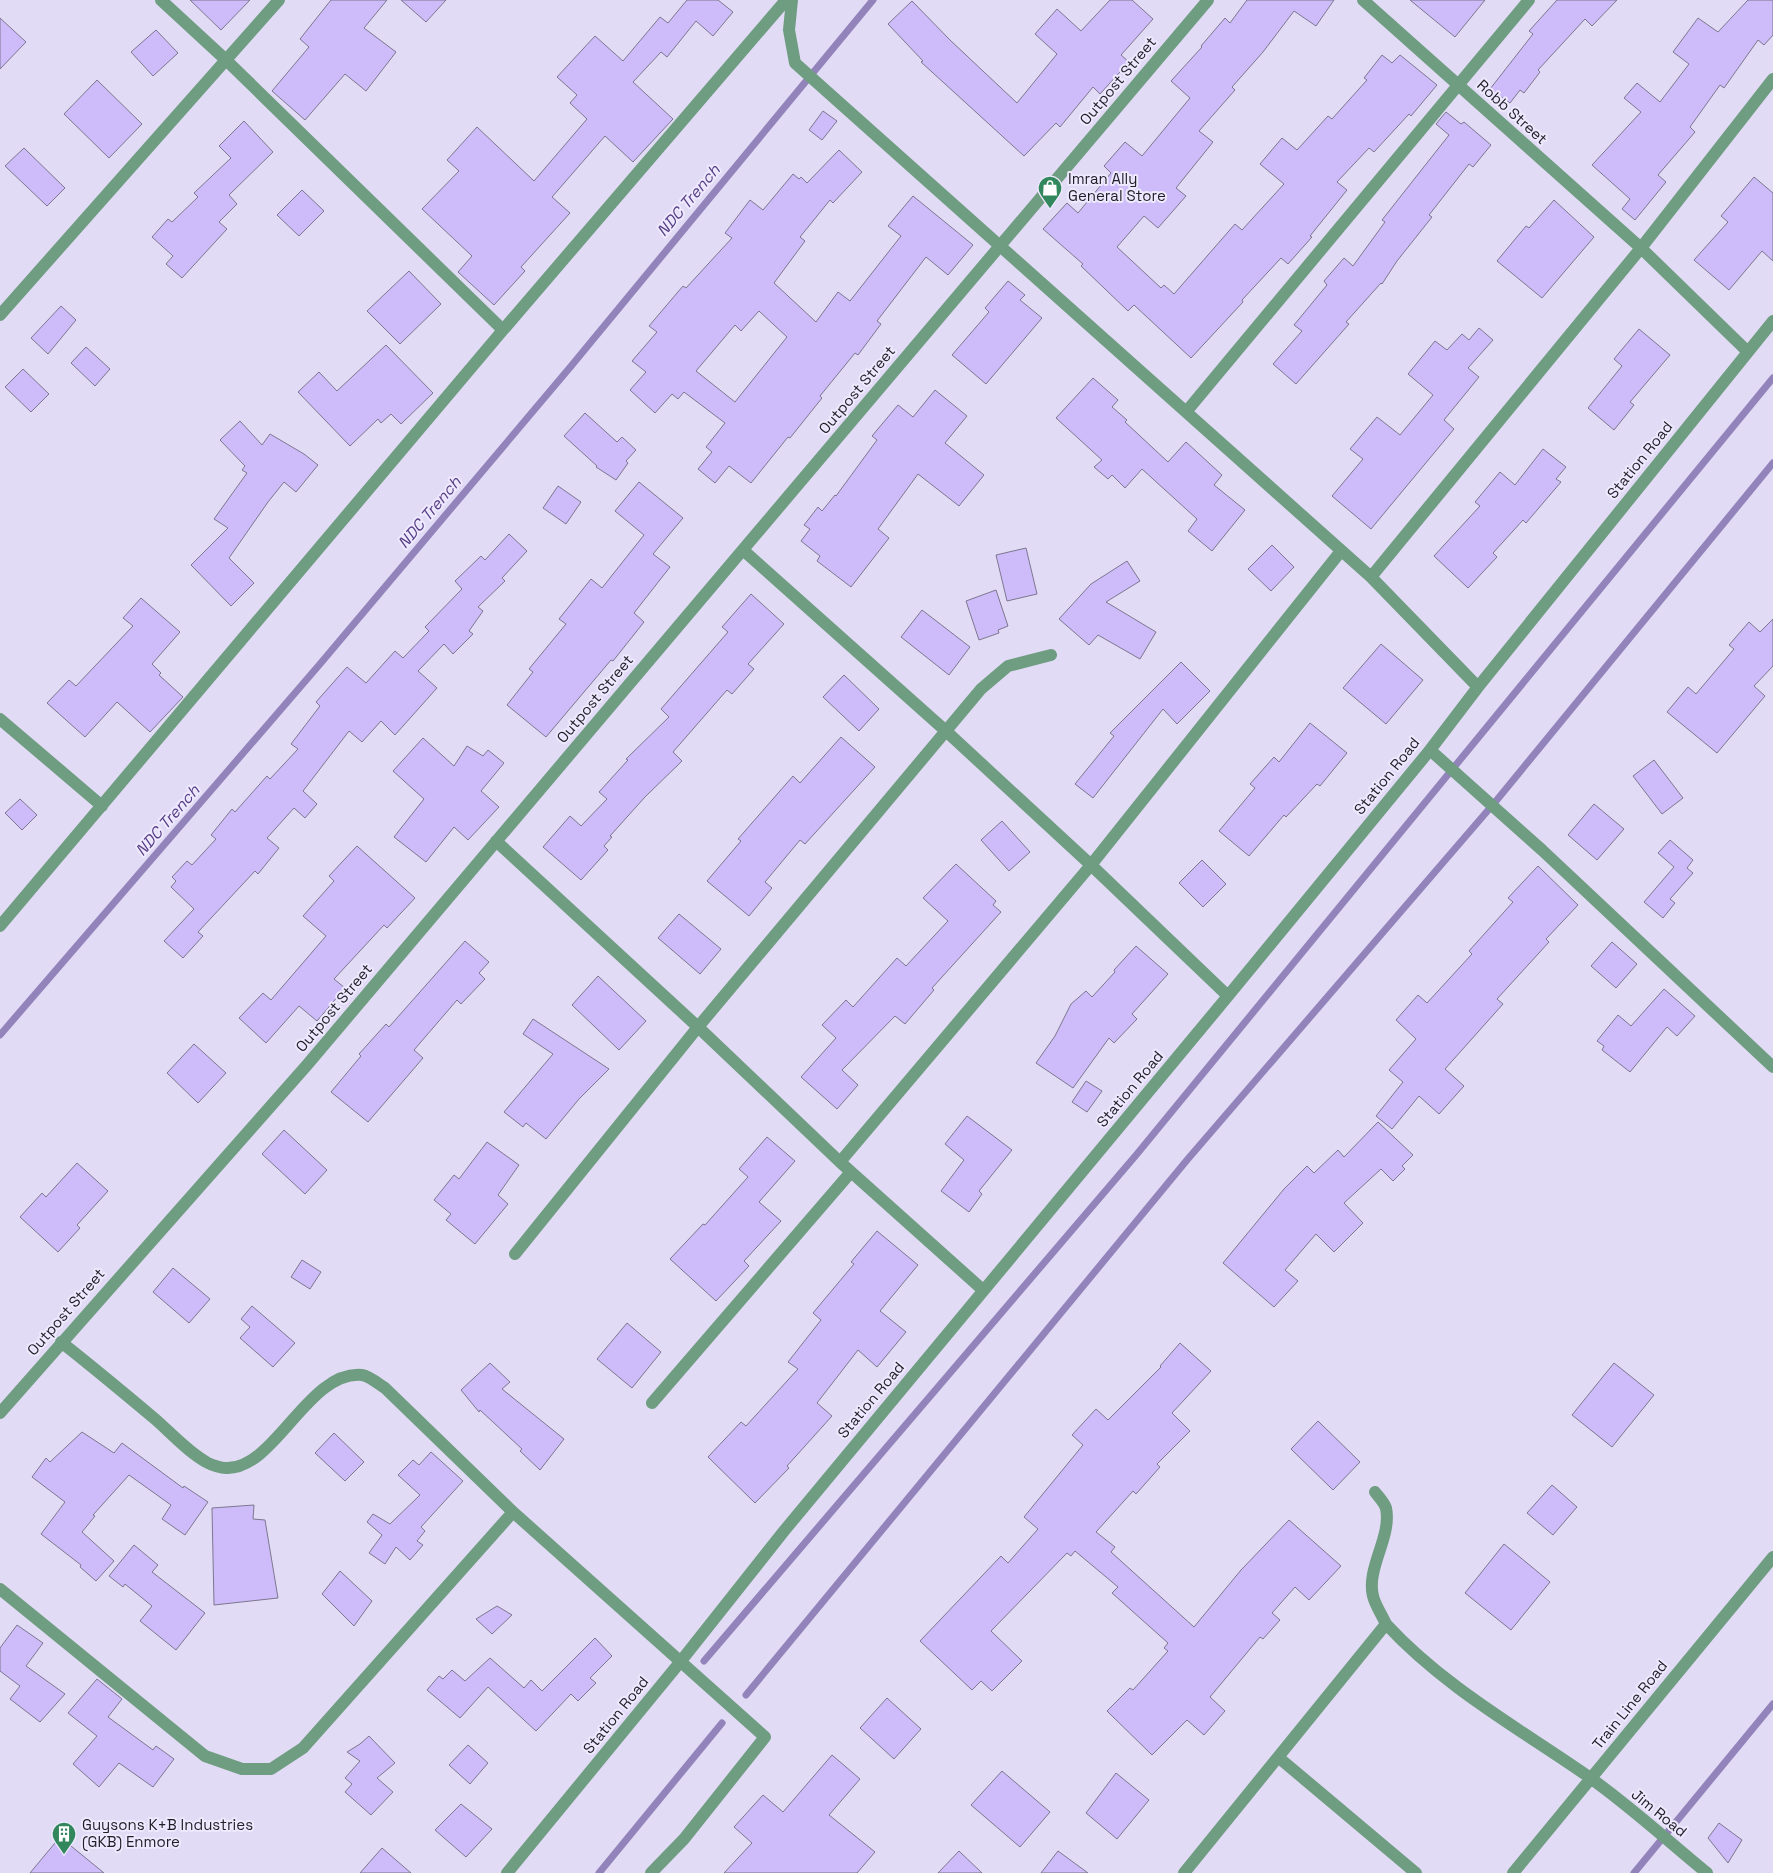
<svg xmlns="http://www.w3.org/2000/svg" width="1773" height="1873" font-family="'Space Grotesk',sans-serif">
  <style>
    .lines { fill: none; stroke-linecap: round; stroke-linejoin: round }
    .stream { stroke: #9383bb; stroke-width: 7 }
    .building { fill: #cdbcf9; stroke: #7d778f; fill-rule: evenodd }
    .street { stroke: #6f9d81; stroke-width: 12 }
    .labels { text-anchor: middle; stroke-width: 4; stroke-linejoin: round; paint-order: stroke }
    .street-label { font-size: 15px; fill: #201e27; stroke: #eee9fe }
    .poi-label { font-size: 15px; fill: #201e27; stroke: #eee9fe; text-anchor: start }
    .water-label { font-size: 16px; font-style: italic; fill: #563e85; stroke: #eee9fe }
  </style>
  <rect width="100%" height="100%" fill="#e2dbf5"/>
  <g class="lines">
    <!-- stream -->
    <path class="stream" d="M0,1035L320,664L572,365L873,0
      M704,1661L1137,1154L1773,378
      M746,1695L1187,1160L1496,801L1773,463
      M599,1873L722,1723
      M1634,1873L1773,1704"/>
  </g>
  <!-- building -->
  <path class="building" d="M190,0H250L221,30Z
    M331,0H387L364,28L396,52L366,91L345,74L305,120L272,91L309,47L300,39Z
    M401,0H446L426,22Z
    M687,0H718L733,12L713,36L696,21L667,57L661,52L633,82L673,119L633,162L605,136L552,197L570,213L521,267L525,271L494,305L458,272L472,256L422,209L459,171L447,160L477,127L534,181L587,119L570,103L577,95L557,77L595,36L623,61L660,17L668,23Z
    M1110,0H1132L1153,19L1121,55L1129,62L1100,94L1093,87L1060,127L1056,123L1024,156L921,62L923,61L888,24L912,1L950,40L1017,103L1057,54L1035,34L1057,9L1081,31Z
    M1247,0H1334L1316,26L1294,11L1263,52L1232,87L1235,90L1199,131L1213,142L1176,188L1186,196L1158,228L1144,216L1117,247L1161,288L1164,285L1174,294L1235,224L1242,230L1284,184L1260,164L1282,138L1297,150L1328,116L1332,119L1367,80L1364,78L1382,55L1392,63L1400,55L1437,85L1411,116L1409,114L1374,152L1369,148L1337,182L1347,190L1310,236L1312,237L1288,264L1281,258L1242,300L1243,302L1191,358L1134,305L1128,311L1081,266L1083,264L1043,229L1067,203L1078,213L1111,173L1104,166L1125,142L1142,156L1190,98L1171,81L1202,47L1201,46L1225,18L1230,23Z
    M1410,0H1485L1455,37Z
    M1557,0H1617L1592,26L1585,19L1538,70L1540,72L1524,93L1520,90L1510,103L1490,89L1533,34L1529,31Z
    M1748,0H1773V35L1764,45L1758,40L1724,88L1720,85L1690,127L1695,132L1658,175L1666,182L1635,220L1622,209L1630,199L1592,165L1641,112L1624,98L1637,83L1660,102L1689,64L1673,52L1698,18L1718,32Z
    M0,18L26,42L0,69Z
    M156,30L178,53L153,76L131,52Z
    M97,80L142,124L109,158L64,114Z
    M823,111L837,121L822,140L809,130Z
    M1446,112L1461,124L1464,122L1491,145L1473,167L1469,164L1429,215L1432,217L1397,261L1382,284L1381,283L1346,322L1349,324L1296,384L1273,364L1302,331L1294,325L1327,285L1324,281L1344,258L1353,266L1385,222L1382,220L1449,135L1436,124Z
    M244,121L273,152L229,195L237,204L219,222L227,229L182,278L166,264L173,256L152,237L168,219L172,222L198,197L194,193L231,158L219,146Z
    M24,148L65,188L47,206L5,166Z
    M839,150L862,172L833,203L830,200L800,237L805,241L774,283L816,322L838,292L850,301L901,236L888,226L913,196L973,245L948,275L926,257L877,321L881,324L858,355L855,353L820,396L822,398L790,438L788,437L751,483L729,466L715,483L698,469L712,452L706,447L725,423L684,392L678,399L672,394L655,413L630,390L646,372L632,361L657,332L649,326L683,286L686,288L732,238L725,233L750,200L763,210L793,174L799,179L801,177L807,183ZM759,311L787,337L735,402L696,371L735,325L741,331Z
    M1754,177L1773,193V261L1762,251L1729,290L1694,260L1728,222L1721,216Z
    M302,190L324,211L299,236L277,215Z
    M1554,200L1594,237L1542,298L1497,261L1526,226L1529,228Z
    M409,271L441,304L400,344L367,311Z
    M1008,281L1025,295L1020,300L1042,318L986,384L952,355L989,312L985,308Z
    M61,306L76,320L48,354L31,338Z
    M1479,328L1493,340L1468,368L1479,377L1444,420L1454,429L1371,529L1332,496L1363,459L1350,449L1377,417L1400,435L1433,395L1408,374L1435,341L1447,350L1462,334L1469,340Z
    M1639,329L1670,355L1630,402L1634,405L1614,430L1588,408L1622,366L1614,359Z
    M386,345L433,393L401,424L391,414L381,423L378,419L350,446L298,392L319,372L337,391Z
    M86,347L110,369L95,386L71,363Z
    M23,369L49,394L31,412L5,387Z
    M1093,378L1118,400L1112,407L1127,420L1125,422L1168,462L1186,442L1222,475L1214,485L1245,510L1212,551L1188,531L1197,519L1142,469L1125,488L1112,475L1108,479L1094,467L1102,460L1056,418Z
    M935,390L967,416L945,443L984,475L959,506L918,474L878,529L889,538L851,587L817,561L820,556L801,541L810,529L804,525L818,507L822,511L835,495L836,496L877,440L872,436L898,405L913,417Z
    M585,413L617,442L622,437L636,450L626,461L628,463L616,480L596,467L597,466L564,436Z
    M240,421L262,445L270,434L304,454L318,465L296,492L284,482L268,502L229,558L254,583L231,606L191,565L228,528L214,519L247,473L242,470L245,466L220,440Z
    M1543,449L1566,467L1556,479L1561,482L1526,523L1523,520L1493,553L1497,557L1468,588L1434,556L1480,506L1475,502L1500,472L1515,485Z
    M639,482L683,518L653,554L670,567L634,613L644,622L613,661L611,660L546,737L507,705L533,672L529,669L566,624L559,619L591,579L602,588L644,535L615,511Z
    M558,486L581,502L566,524L543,508Z
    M509,534L527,551L502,578L505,581L478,607L483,611L469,631L473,634L453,654L444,644L418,671L437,688L395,735L381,721L362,742L349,731L303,791L317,804L305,818L294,808L267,838L279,848L258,874L255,871L198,932L203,936L183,958L164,941L194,909L171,887L176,881L172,877L187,861L192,865L216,839L211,835L232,809L235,812L267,776L270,779L298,749L291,744L320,706L316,702L347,667L366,683L395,651L403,658L429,631L425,627L462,589L455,581L481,556L485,560Z
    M1272,545L1294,567L1271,591L1248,569Z
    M1026,548L1037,594L1007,601L996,555Z
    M1127,561L1140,581L1106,602L1156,632L1140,659L1098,635L1089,645L1059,619L1091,584Z
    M996,590L1008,626L998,630L999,633L979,640L966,601Z
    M751,594L784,624L748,664L754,669L732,694L727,690L673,752L682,761L645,797L610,836L612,837L604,846L608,850L581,880L543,847L570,816L581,826L607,799L599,792L628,760L626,759L669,717L661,709L728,632L722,627Z
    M141,598L180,632L152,664L161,673L159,675L183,697L150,732L117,702L85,737L47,703L69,680L76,686L133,626L123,618Z
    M922,610L970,647L949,675L901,637Z
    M1773,619V666L1754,686L1765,696L1717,753L1667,712L1688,687L1696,694L1734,649L1729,645L1749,622L1760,632Z
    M1381,644L1423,680L1386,724L1343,688Z
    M1181,662L1210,691L1177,724L1163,709L1093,798L1075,784L1114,736L1110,733Z
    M844,675L879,709L859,731L823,697Z
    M1310,723L1347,753L1320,786L1317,784L1286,817L1284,815L1249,856L1219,831L1255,788L1250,784L1274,757L1279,762Z
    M841,737L875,767L805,844L800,840L765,882L772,888L749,916L707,881L741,841L738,839L793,776L800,783Z
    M423,738L454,766L467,746L483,756L488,750L504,763L481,791L499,807L468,840L454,827L426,862L394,837L424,799L393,771Z
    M1654,760L1683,798L1662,814L1633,776Z
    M20,799L37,815L22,830L5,813Z
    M1594,804L1624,829L1597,860L1568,835Z
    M1002,821L1030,852L1009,871L981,840Z
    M1670,840L1693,860L1687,868L1693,873L1670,899L1675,903L1663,918L1644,902L1674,867L1658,853Z
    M357,846L415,898L387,928L384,925L334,979L345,988L317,1021L299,1006L266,1043L239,1018L263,993L271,1000L326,936L303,916L334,881L329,876Z
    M1202,860L1226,884L1203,907L1179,883Z
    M956,864L996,901L993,905L1001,912L932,988L934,990L905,1024L895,1016L842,1070L858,1085L837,1109L801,1077L836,1038L822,1025L846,1000L853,1007L897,958L906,966L948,921L923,898Z
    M1538,866L1578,905L1546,939L1549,942L1497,999L1503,1004L1445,1069L1464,1086L1439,1114L1419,1096L1392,1129L1376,1116L1403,1082L1389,1070L1416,1039L1396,1020L1418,995L1427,1003L1472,954L1469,951L1513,902L1508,898Z
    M679,914L721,949L700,974L658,938Z
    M465,941L489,962L479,973L485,979L461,1004L457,1000L414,1050L423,1058L368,1122L331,1092L361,1056L359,1054L386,1024L389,1027Z
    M1612,942L1637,964L1616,988L1591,966Z
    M1136,946L1168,974L1132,1014L1137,1019L1114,1043L1109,1038L1073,1088L1036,1063L1055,1036L1071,1004L1086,991L1092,997L1115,972L1114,970Z
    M598,976L646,1021L619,1050L572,1005Z
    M1664,989L1695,1016L1677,1036L1667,1027L1630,1072L1602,1050L1604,1046L1597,1041L1618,1015L1631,1026Z
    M533,1019L609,1069L579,1099L546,1139L526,1123L523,1127L504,1112L553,1054L523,1034Z
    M194,1044L226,1073L198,1103L167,1073Z
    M1086,1081L1102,1091L1087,1112L1072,1102Z
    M967,1116L1012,1150L979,1191L982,1194L969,1212L941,1191L964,1160L945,1144Z
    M1378,1122L1413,1155L1402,1166L1405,1169L1393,1181L1381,1169L1344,1203L1363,1223L1334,1252L1316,1234L1285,1270L1298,1281L1274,1307L1223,1263L1284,1189L1307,1166L1314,1173L1338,1150L1344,1157Z
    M284,1130L327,1170L305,1194L262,1154Z
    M767,1137L795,1161L759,1202L781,1221L744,1261L749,1266L716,1301L670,1259L703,1224L705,1225L748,1177L739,1169Z
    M487,1142L519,1165L498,1195L508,1204L475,1244L446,1220L451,1214L434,1200L454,1175L459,1179Z
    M77,1163L108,1191L77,1225L80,1228L58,1252L20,1217L42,1193L46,1197Z
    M877,1231L918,1265L880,1311L906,1332L877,1367L858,1350L817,1403L832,1416L787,1466L789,1468L755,1503L708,1457L741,1422L746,1426L798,1369L788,1362L821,1320L813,1313L854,1264L851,1262Z
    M302,1260L321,1272L310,1289L291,1277Z
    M173,1268L210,1299L189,1323L153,1292Z
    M252,1306L295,1343L273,1367L240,1338L250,1327L241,1319Z
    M627,1323L661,1352L632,1388L597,1359Z
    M1180,1343L1211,1371L1172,1413L1190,1431L1157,1464L1160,1467L1136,1494L1133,1491L1096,1532L1115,1547L1111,1552L1194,1627L1241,1570L1289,1520L1341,1566L1309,1600L1295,1587L1272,1613L1280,1620L1263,1639L1260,1637L1210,1697L1225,1711L1204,1735L1187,1720L1152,1755L1107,1711L1130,1688L1133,1690L1168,1651L1164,1648L1168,1643L1112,1593L1118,1587L1075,1551L1071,1556L1067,1553L991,1631L1022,1661L992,1691L981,1681L972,1690L920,1641L1001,1556L1008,1563L1038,1529L1024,1517L1083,1445L1072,1435L1096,1409L1108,1420L1161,1367L1160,1366Z
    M490,1363L510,1382L502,1389L564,1439L540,1470L520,1451L522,1449L480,1410L479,1412L461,1390Z
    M1614,1363L1654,1395L1612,1447L1572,1415Z
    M1318,1421L1360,1462L1333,1490L1291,1449Z
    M82,1432L114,1453L122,1443L183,1488L184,1486L208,1502L185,1535L162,1519L171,1505L129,1475L93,1515L95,1516L82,1532L114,1561L96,1581L80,1567L81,1565L41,1534L65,1502L32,1477L46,1458L50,1462Z
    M334,1433L364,1462L345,1481L315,1453Z
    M431,1452L463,1481L421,1527L425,1531L417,1541L423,1545L410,1560L396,1547L385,1564L369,1553L382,1535L367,1522L373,1514L390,1524L420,1495L398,1475L413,1460L419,1465Z
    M1552,1485L1577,1507L1553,1535L1527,1513Z
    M254,1505L253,1519L265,1520L278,1598L214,1605L212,1508Z
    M1504,1544L1550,1582L1511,1630L1465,1593Z
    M134,1545L158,1565L152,1572L205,1613L176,1650L140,1621L152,1606L125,1584L123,1587L109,1576Z
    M340,1571L372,1601L354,1626L322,1594Z
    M497,1606L512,1615L492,1634L476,1619Z
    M17,1625L43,1643L26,1666L65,1694L40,1722L10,1699L20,1686L0,1671V1648Z
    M595,1638L612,1656L590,1678L596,1683L578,1701L571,1694L536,1731L488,1687L460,1718L427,1690L439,1676L443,1679L452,1670L465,1681L490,1658L524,1688L531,1680L542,1691Z
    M97,1679L122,1699L108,1717L153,1750L156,1746L174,1759L153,1787L119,1763L99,1787L73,1764L97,1736L68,1713Z
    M887,1698L921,1729L894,1759L860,1728Z
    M369,1736L395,1763L377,1778L393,1792L371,1815L345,1792L352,1784L345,1778L360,1761L347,1752L360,1744Z
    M468,1745L488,1763L470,1784L449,1765Z
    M832,1755L860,1779L829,1815L875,1852L857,1873H724L752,1843L734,1827L763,1795L783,1812Z
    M1002,1771L1050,1812L1020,1847L971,1805Z
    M1116,1773L1149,1800L1117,1839L1086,1813Z
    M461,1804L492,1829L466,1857L435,1830Z
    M1719,1823L1742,1840L1728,1863L1708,1838Z
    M60,1837L104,1873H30Z
    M382,1848L411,1873H360Z
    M959,1851L982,1873H938Z
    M1058,1851L1088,1873H1041Z"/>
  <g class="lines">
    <!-- street -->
    <path class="street" d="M161,0L226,60L503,330
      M792,0L789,30L795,63L1371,577L1478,687
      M1363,0L1641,248L1748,352
      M0,315L279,0
      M1186,412L1529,0
      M743,550L947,732L1091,865L1228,996
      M1371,577L1641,248L1773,79
      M0,719L102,806
      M1430,750L1542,850L1773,1067
      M496,841L698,1027L840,1162L983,1290
      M0,926L503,330L786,0
      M840,1162L1091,865L1341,551
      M515,1254L698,1027L981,689L1008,666L1051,655
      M61,1342C93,1367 124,1393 155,1419C170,1432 190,1454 208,1463C212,1465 221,1468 226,1468C275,1470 308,1370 362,1375C369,1376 379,1384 385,1388L513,1512L765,1737L684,1839L651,1873
      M652,1403L851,1172
      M0,1413L307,1065L1208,0
      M0,1589L205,1756L242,1769H271L303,1748L513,1512
      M1386,1624C1444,1687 1520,1729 1589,1777C1630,1806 1668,1841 1707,1873
      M1278,1757L1416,1873
      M507,1873L681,1661L784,1531L1228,996L1430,750L1478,687L1773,321
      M1184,1873L1386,1624C1382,1615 1375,1605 1373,1596C1366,1568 1392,1537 1386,1508C1384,1502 1378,1496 1375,1492
      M1513,1873L1773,1557"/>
  </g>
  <!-- icons -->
  <defs>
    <symbol id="shop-pin" viewBox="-11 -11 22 30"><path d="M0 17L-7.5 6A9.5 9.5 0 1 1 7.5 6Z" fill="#32885c" stroke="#eee9fe"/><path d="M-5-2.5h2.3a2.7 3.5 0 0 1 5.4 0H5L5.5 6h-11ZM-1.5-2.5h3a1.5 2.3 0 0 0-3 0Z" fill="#fff"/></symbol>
    <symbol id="building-pin" viewBox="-11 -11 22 30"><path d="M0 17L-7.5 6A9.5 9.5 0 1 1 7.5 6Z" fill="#32885c" stroke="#eee9fe"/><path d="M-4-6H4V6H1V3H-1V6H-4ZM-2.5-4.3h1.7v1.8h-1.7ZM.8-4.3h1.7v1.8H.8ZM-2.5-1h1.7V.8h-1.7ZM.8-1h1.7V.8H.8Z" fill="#fff"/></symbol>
  </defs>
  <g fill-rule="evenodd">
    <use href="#shop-pin" x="1036" y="174" width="28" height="38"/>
    <use href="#building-pin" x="50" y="1820" width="28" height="38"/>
  </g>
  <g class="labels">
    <!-- street labels -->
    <g class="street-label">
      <text transform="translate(1118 81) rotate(-50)" y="5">Outpost Street</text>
      <text transform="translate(1512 112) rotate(42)" y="5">Robb Street</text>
      <text transform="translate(857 390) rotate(-50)" y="5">Outpost Street</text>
      <text transform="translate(1640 460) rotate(-51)" y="5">Station Road</text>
      <text transform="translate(595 699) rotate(-50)" y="5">Outpost Street</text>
      <text transform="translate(1387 776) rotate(-51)" y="5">Station Road</text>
      <text transform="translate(334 1008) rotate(-50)" y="5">Outpost Street</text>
      <text transform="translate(1130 1089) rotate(-50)" y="5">Station Road</text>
      <text transform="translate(66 1312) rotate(-49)" y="5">Outpost Street</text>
      <text transform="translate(871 1400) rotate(-50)" y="5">Station Road</text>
      <text transform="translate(1630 1705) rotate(-51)" y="5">Train Line Road</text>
      <text transform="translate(616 1715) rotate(-51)" y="5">Station Road</text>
      <text transform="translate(1659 1813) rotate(39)" y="5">Jim Road</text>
    </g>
    <!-- poi labels -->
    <g class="poi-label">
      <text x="1068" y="184">Imran Ally<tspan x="1068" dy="17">General Store</tspan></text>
      <text x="82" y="1830">Guysons K+B Industries<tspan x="82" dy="17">(GKB) Enmore</tspan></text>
    </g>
    <!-- water labels -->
    <g class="water-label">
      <text transform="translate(688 200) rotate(-50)" y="6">NDC Trench</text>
      <text transform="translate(429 512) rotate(-50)" y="6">NDC Trench</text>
      <text transform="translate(167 820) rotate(-49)" y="6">NDC Trench</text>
    </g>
  </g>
</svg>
